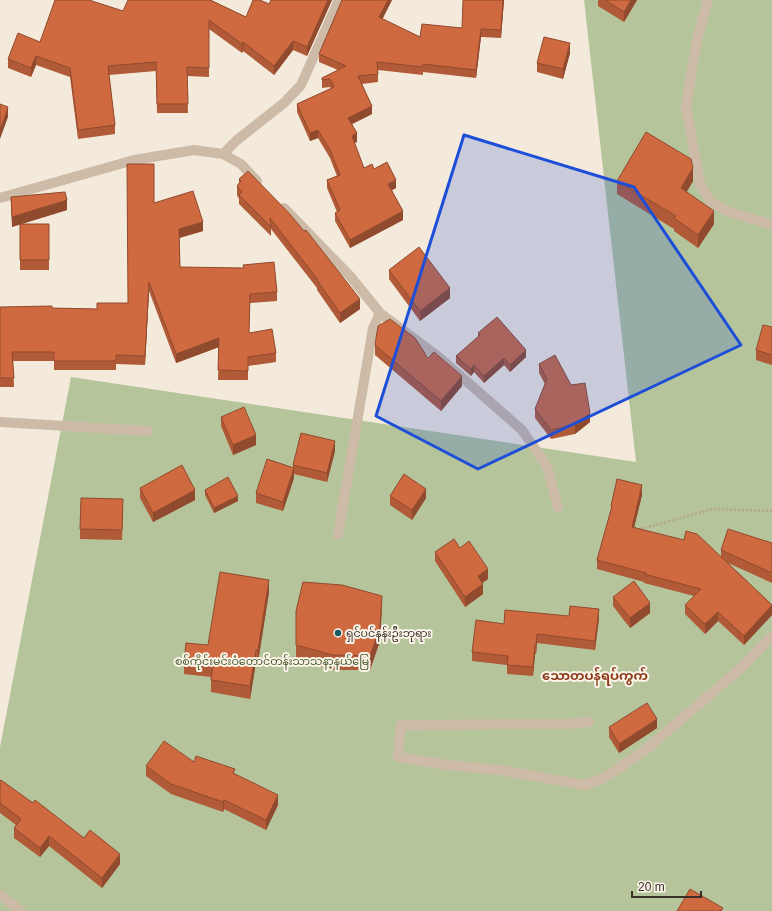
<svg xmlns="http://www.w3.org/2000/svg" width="772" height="911" font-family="Helvetica,'Noto Sans Myanmar',sans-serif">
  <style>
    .green { fill: #b5c49b }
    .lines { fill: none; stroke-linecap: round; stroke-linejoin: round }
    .path { stroke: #b9a491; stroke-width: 2.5; stroke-dasharray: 2 2; stroke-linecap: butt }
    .street { stroke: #cdbaa7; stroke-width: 10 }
    .wall { fill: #b15a37 }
    .shaded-wall { fill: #904a2d }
    .building { fill: #ce6940; stroke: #904a2d }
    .marked { fill: #1d4ed8; fill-opacity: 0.2; stroke: #1d4ed8; stroke-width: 3; stroke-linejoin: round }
    .poi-dot { fill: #1b575e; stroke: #fbf4e9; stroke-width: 1.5 }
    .labels { text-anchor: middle; stroke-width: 4; stroke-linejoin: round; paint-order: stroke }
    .poi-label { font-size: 11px; fill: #392e28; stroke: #fbf4e9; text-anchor: start }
    .park-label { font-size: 11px; fill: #46592a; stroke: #fbf4e9 }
    .quarter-label { font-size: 13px; font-weight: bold; fill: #8e3c1b; stroke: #fbf4e9 }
  </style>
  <rect width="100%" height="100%" fill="#f4eadc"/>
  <!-- green -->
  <path class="green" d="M584,0H772V911H0V747L71,377L636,462Z"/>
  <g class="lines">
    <!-- path -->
    <path class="path" d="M641,529L712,509L772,511"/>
    <!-- street -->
    <path class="street" d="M708,0L697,40L686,106L700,184L710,201L727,211L772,225
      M223,154L241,164L257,181
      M0,198L134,160L194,150L223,154L237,140L284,103L301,85L339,0
      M284,208L350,276L380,313L373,328L338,534
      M380,313L440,358L522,430L547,466L558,507
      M0,422L148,431
      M589,722L567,724L401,725L398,757L447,765L499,770L585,785L604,778L644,751L741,668L772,636
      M0,895L21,911"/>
  </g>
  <!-- wall -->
  <path class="wall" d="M92,0V1L123,11L211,0L246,17L269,4L332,0L307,56L293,50L274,75L243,51L242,53L209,29V77L187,76L188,113H157L156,71L109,75L115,125V134L78,139L70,77L36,65L31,77L8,68V59L40,42Z
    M342,0H392L382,19L420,37L462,28L504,0L501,38L481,37L476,78L423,72V75L378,70V82L362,84L372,114L352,124L357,142L354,143L364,168L374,169L396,188L392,190L403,220L350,248L335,221V213L337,212L327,188V180L337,176L330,158L318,138L310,141L297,112V104L331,89L330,87L322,88V78L338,70L319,62V54Z
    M598,0H637L624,22L598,6Z
    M570,53L563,79L537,72V63Z
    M239,179L360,309L340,323L317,290V288L271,229V236L239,204V199L237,195V186L239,183Z
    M617,181H693L686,192L714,224L698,248L674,231V229L617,194Z
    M11,197L67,210L21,224H49V270H20V224L12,227L11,207Z
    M154,203L203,231L179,238L180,267L277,292V301L250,303L249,333L276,353V362L248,366V380H218L219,347L176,363L149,291L145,365L116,364V370H54V361H13L14,387H0V307L97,309L128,303Z
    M389,270L450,298L420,321L389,279Z
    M772,327V365L756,360V350Z
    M478,333L526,357L510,372L504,365L484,383L474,372L471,376L456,363V356L478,337Z
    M375,345L462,386L441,411L375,355Z
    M539,364L590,422L575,434L551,439L535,418V409L545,384L539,373Z
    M221,417L256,445L233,455L221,426Z
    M335,451L327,482L294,474V478L283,511L256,503V493L293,468V465Z
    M140,488L195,500L153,522L140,498Z
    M205,490L238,501L214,513L205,495Z
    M642,495L634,527L721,557V550L772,543V583L728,563L772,605V615L744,645L718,621L705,634L685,614V605L694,596L644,583V582L597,569V560L611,510V506Z
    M390,496L426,498L412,520L390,505Z
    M123,509L122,540L80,539V529Z
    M460,548L488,579L482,583L483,594L465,607L435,561V552Z
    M269,592L258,662H256L250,699L211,692V677L184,674V662L208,645Z
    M613,597L650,613L630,628L613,606Z
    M382,610L380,641L370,670H333L296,660V611Z
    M599,618L595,650L537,643L536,654H535L533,676L507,674V665L472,661V652L504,624Z
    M609,727L657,728L619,753L609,737Z
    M194,762L235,774L278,805L266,830L224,809L223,812L171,794L146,776V766Z
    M0,781L84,838L120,864L102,888L49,846L40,857L14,838V828L16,825L0,813Z"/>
  <!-- shaded-wall -->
  <path class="shaded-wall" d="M328,0H332L307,56V47Z
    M388,0H392L379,26V17Z
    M503,0H504L501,38V30Z
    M631,0H637L624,22V12Z
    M481,29V37L476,78V70Z
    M293,41V50L274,75V66Z
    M243,42V51L242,53V44Z
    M570,43V53L563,79V69Z
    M36,56V65L31,77V68Z
    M372,106V114L348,126V118Z
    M8,107V117L0,139V130Z
    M318,130V138L310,141V133Z
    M357,133V142L352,144V136Z
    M693,168V181L681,202V188Z
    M396,180V188L388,192V184Z
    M67,200V210L12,227V217Z
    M403,211V220L350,248V240Z
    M714,211V224L698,248V235Z
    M203,222V231L179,238V229Z
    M149,282V291L145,365V356Z
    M450,288V298L420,321V311Z
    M360,299V309L340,323V313Z
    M219,338V347L176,363V354Z
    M526,350V357L510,372V365Z
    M504,358V365L484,383V376Z
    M474,365V372L471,376V369Z
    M462,376V386L441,411V401Z
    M590,413V422L575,434V425Z
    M256,435V445L233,455V445Z
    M335,441V451L327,482V473Z
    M294,468V478L283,511V502Z
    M642,485V495L632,536V527Z
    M426,489V498L412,520V510Z
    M195,490V500L153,522V513Z
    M238,496V501L214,513V508Z
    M488,569V579L478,586V576Z
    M269,580V592L258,662V650Z
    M483,584V594L465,607V597Z
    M382,596L380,641L370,670V656Z
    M650,603V613L630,628V618Z
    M772,606V615L744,645V636Z
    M599,609V618L595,650V641Z
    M718,612V621L705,634V624Z
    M537,634V643L536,654V645Z
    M535,645V654L533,676V667Z
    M256,650V662L250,699V686Z
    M657,719V728L619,753V744Z
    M278,795V805L266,830V820Z
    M224,800V809L223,812V802Z
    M49,836V846L40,857V848Z
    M120,854V864L102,888V878Z"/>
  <!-- building -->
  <path class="building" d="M55,0H89L123,11L128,0H210L246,17L253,0H260L269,4L271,0H328L307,47L293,41L274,66L243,42L242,44L209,20V68L187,67L188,104H157L156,62L108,66L115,125L78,130L70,68L36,56L31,68L8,59L18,33L40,42Z
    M342,0H388L379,17L420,37L422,24L462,28L463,0H503L501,30L481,29L476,70L423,64V67L377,62L378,74L358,76L372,106L348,118L357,133L352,136L364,168L372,164L374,169L387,162L396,180L388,184L403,211L350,240L335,213L340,210L327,180L340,175L330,150L318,130L310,133L297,104L334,87L330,79L322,80V78L346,66L319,54Z
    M605,0H631L624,12Z
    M544,37L570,43L563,69L537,63Z
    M0,104L8,107L0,130Z
    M646,132L691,159L693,168L681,188L714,211L698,235L674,218L676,216L617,181Z
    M127,164H154V203L193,191L203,222L179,229L180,267L244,268L243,265L274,262L277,292L250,294L249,333L272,329L276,353L248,357V371L218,370L219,338L176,354L149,282L145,356L116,355V361H54V352H12L14,378H0V307L52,306V308L97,309V303H128Z
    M248,171L288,212L304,231L306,230L360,299L340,313L317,280H318L270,218L271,227L239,195L242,192L237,186L241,181L239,179Z
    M65,192L67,200L12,217L11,197Z
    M20,224H49V260H20Z
    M419,247L450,288L420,311L389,270Z
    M497,317L526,350L510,365L504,358L484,376L474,365L471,369L456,356L480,335L478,333Z
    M390,319L415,338L428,358L434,352L462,376L441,401L375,345L378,326Z
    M763,325L772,327V355L756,350Z
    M555,355L571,385L585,383L590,413L575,425L551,430L535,409L547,379L539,364Z
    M244,407L256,435L233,445L221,417Z
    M301,433L335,441L327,473L293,465Z
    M267,459L294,468L283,502L256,493Z
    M182,465L195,490L153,513L140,488Z
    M404,474L426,489L412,510L390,496Z
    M228,477L238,496L214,508L205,490Z
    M617,479L642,485L632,527L684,540L686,531L697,534L772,605L744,636L718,612L705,624L685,605L701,589L644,574L646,573L597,560L612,506H611Z
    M81,498L123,499L122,530L80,529Z
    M728,529L772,543V573L721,550Z
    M454,539L460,548L469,541L488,569L478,576L483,584L465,597L435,552Z
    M220,572L269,580L258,650H256L250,686L211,680L213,665L184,662L186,643L208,645Z
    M634,581L650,603L630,618L613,597Z
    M303,582L342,585L382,596L380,627L370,656L333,655L296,645V611Z
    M570,606L599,609L595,641L537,634L536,645H535L533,667L507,665L508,656L472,652L476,620L504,624L505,610L569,616Z
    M647,703L657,719L619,744L609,727Z
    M164,741L194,762L196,756L235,769L233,773L278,795L266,820L224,800L223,802L171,784L146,766Z
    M1,780L33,803L35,800L84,838L90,830L120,854L102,878L49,836L40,848L14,828L21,819L0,803V781Z
    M690,889L723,908L721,911H677Z"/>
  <!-- marked area -->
  <path class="marked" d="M464,135L634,187L741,345L478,469L376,416Z"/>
  <!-- markers -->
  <circle class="poi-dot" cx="338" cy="633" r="4"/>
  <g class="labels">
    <!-- poi labels -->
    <g class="poi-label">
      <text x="346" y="637">ရှင်ပင်နန်းဦးဘုရား</text>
    </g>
    <!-- park labels -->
    <g class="park-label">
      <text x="272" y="665">စစ်ကိုင်းမင်းဝံတောင်တန်းသာသနာ့နယ်မြေ</text>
    </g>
    <!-- quarter labels -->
    <g class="quarter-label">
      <text x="595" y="680">သောတပန်ရပ်ကွက်</text>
    </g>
  </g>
  <!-- scale -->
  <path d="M632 891v6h69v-6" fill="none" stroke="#392e28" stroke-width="2"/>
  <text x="638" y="891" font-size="12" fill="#392e28" stroke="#fbf4e9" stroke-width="3" paint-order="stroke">20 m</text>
</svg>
